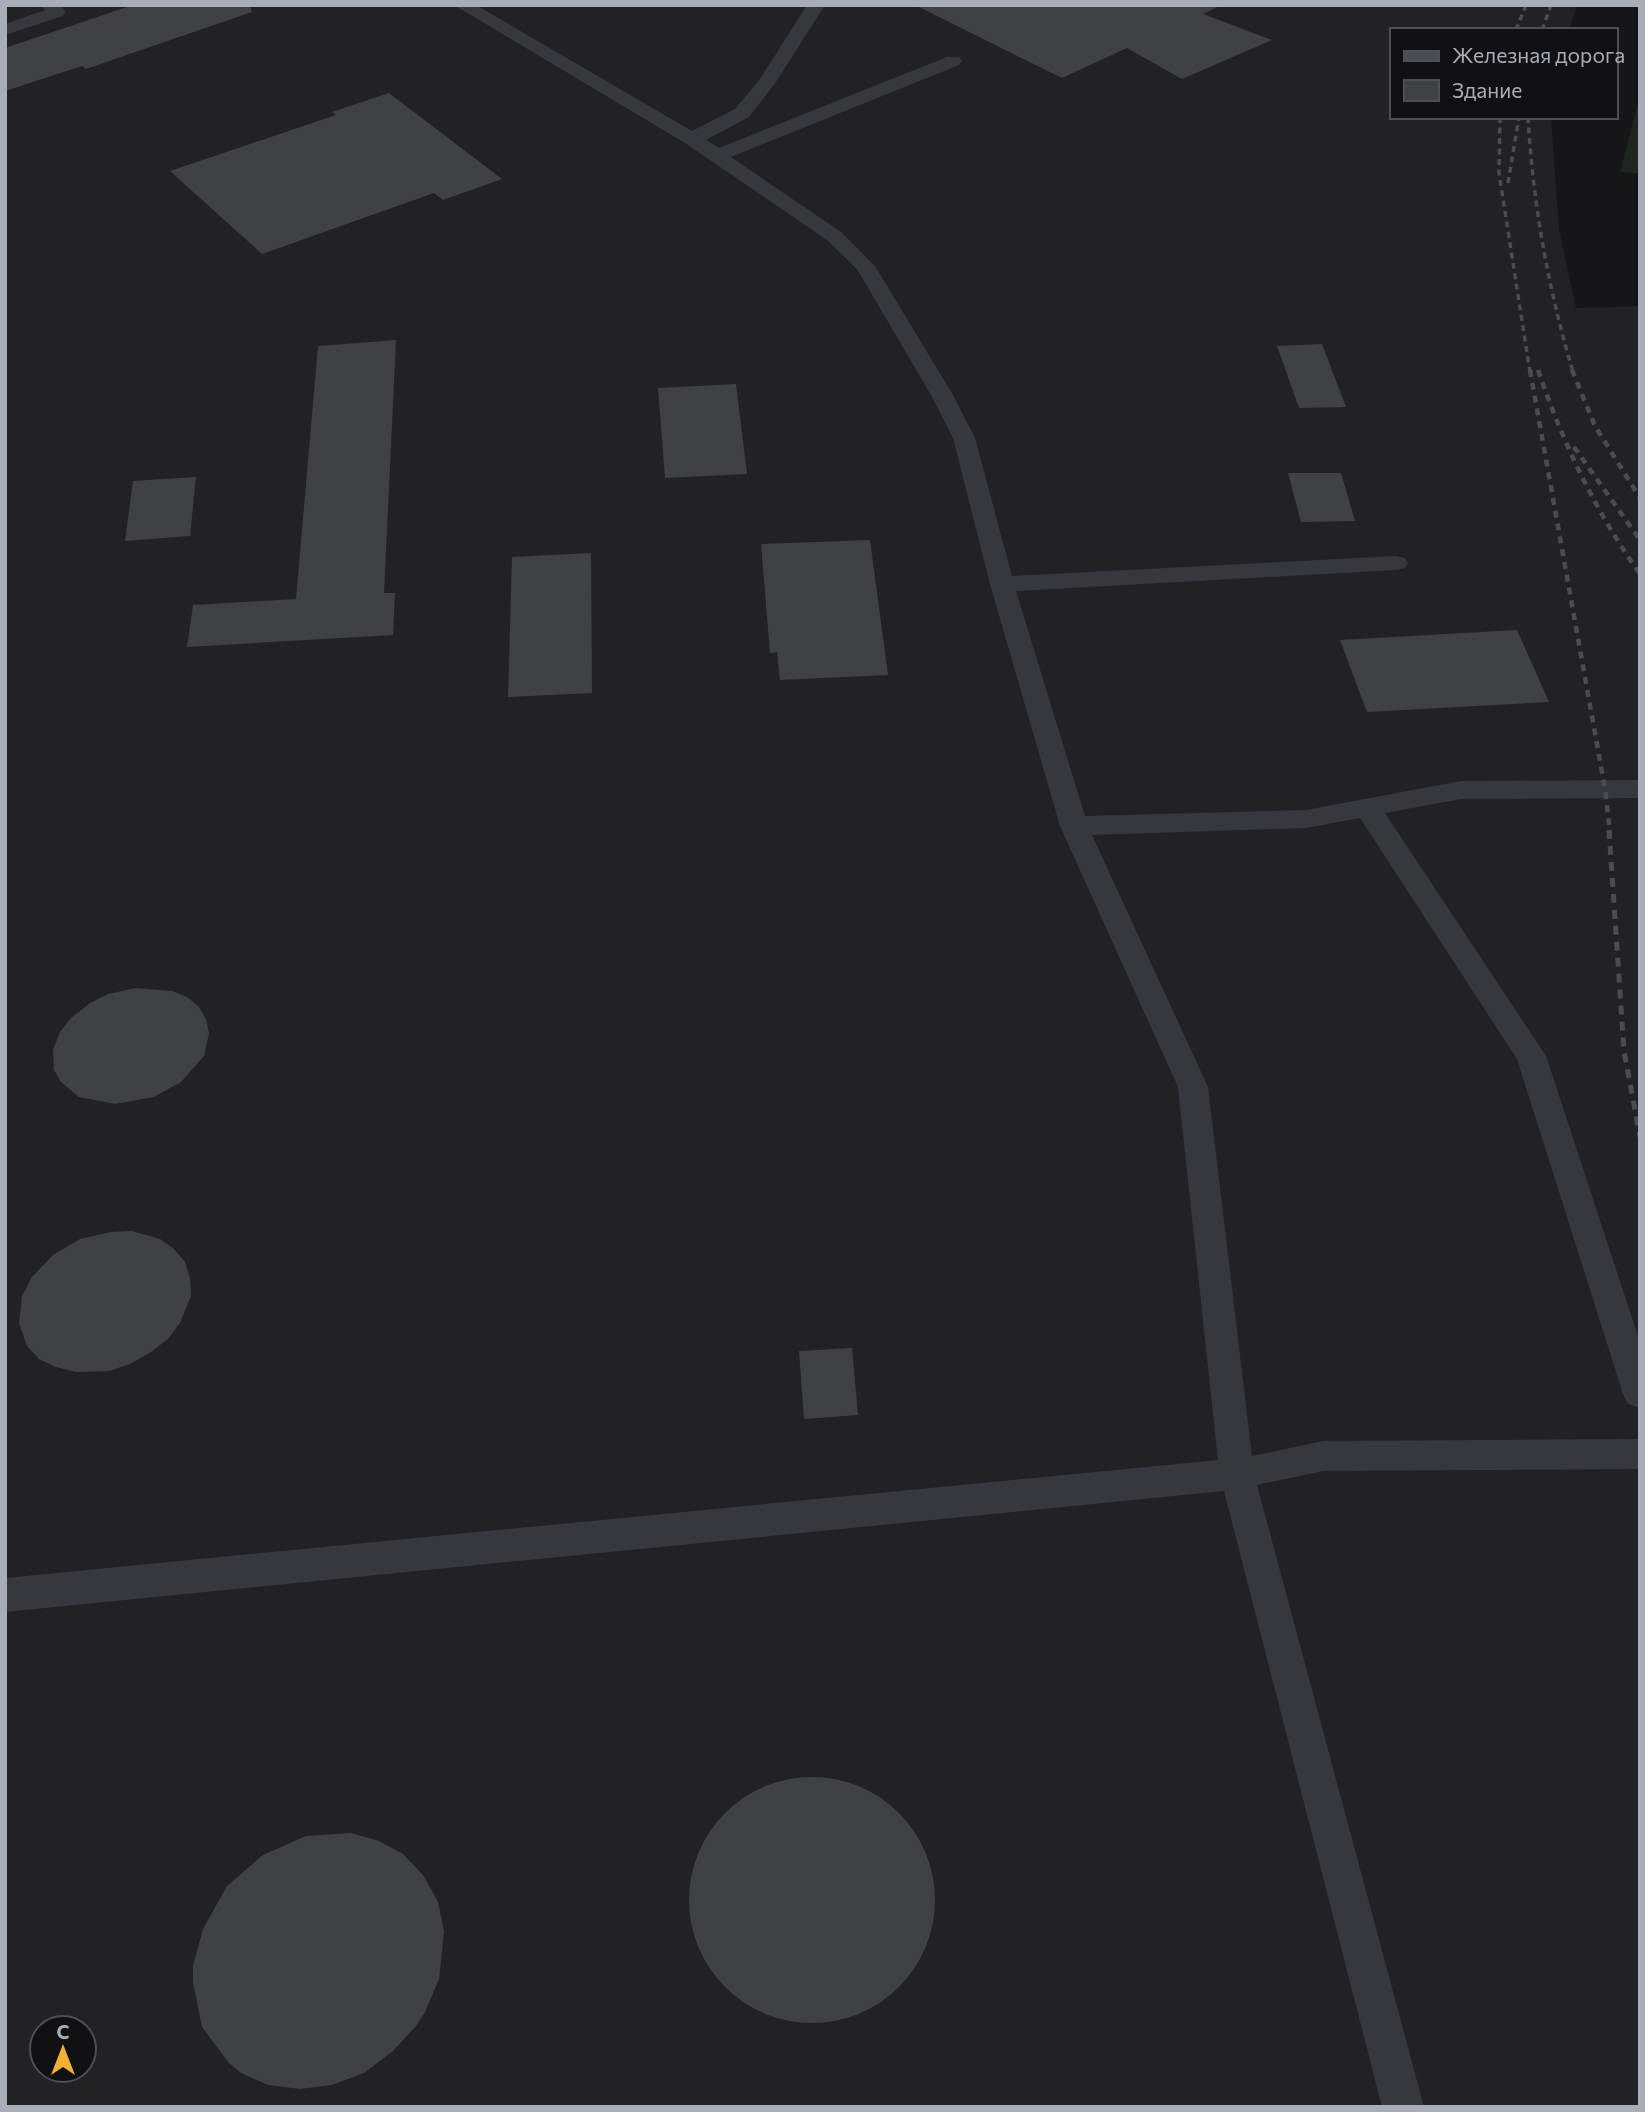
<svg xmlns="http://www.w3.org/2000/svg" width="1645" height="2112" font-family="Commissioner,sans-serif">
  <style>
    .built { fill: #222225; fill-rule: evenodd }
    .green { fill: #1e261f }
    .building { fill: #404145 }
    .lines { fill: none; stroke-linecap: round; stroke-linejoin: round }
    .service { fill: #37383d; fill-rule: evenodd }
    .rail-far2 { stroke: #4a4c52; stroke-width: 3.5; stroke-dasharray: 6 4.5; stroke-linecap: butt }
    .rail-far1 { stroke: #4a4c52; stroke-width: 4.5; stroke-dasharray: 7 6; stroke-linecap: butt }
    .rail { stroke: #4a4c52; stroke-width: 5; stroke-dasharray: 9 7; stroke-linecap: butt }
  </style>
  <rect width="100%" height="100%" fill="#161618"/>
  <!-- built -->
  <path class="built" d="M5,5H1578L1568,30H1391V117H1551L1559,229L1576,308L1640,306V2107H5ZM42,2028H84V2070H42Z"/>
  <!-- green -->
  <path class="green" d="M1640,96V174L1620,172Z"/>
  <!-- building -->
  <path class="building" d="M133,5H250L252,12L86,69L82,66L5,91V48Z
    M915,5H1221L1203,14L1272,40L1182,79L1127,48L1062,78Z
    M389,93L502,179L443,200L434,193L262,254L170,171L336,115L332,112Z
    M396,340L384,593H395L393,635L187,647L193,605L296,599L318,346Z
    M1322,344L1346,407L1299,408L1277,346Z
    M736,384L747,474L665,478L658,388Z
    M1288,473H1341L1355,521L1301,522Z
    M196,477L190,536L125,541L133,481Z
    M870,540L888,675L780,680L777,652L770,653L761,544Z
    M591,553L592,693L508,697L512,557Z
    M1517,630L1549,702L1367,712L1340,640Z
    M136,988L172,991L187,997L199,1007L206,1019L209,1033L204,1056L181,1082L154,1097L115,1104L79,1097L61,1082L54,1070L53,1050L60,1032L70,1019L90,1003L108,994Z
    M132,1231L160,1239L174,1249L185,1262L190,1278L191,1296L180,1323L168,1339L151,1352L130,1364L109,1371L76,1372L56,1367L39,1359L27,1346L19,1323L22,1296L32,1277L53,1255L80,1239L111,1232Z
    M852,1348L858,1415L804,1419L799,1351Z
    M689 1900a123 123 0 1 1 246 0a123 123 0 1 1-246 0Z
    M351,1833L379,1841L403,1854L423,1875L431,1889L438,1902L444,1932L439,1979L425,2012L416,2026L393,2051L364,2073L332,2085L300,2089L268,2085L241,2073L229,2063L202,2027L193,1982V1966L203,1929L227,1886L263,1855L306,1836Z"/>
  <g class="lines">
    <!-- service -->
    <path class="service" d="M41,5H60L66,12L63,16L5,35V24L45,10Z
      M454,5H476L692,131L735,109L760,79L807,5H825L776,82L749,117L706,140L719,148L947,57H959L962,61L959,65L731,157L841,232L875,266L953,395L975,438L1012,576L1396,556L1405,558L1408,563L1405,568L1396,570L1016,591L1085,816L1306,810L1461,781L1640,780V798L1461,799L1385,813L1546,1056L1640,1342V1408L1628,1404L1623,1394L1517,1059L1360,818L1306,828L1092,835L1208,1087L1252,1456L1323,1441L1640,1439V1469L1323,1471L1257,1485L1424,2107H1382L1224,1491L5,1612V1578L1218,1460L1178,1087L1060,826L990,584L953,438L931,395L857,269L827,240L685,143Z"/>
    <!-- rail-far2 -->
    <path class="rail-far2" d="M1516,30L1526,5
      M1542,30L1551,5
      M1500,117L1499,173L1530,372
      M1528,117C1533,204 1548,288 1573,372
      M1508,183L1519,117"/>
    <!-- rail-far1 -->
    <path class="rail-far1" d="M1530,370L1605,789L1610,832
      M1538,370C1563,443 1595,511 1640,574
      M1572,370L1595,426L1640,498
      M1574,447L1640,540"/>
    <!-- rail -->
    <path class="rail" d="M1609,830L1624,1051L1640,1137"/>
  </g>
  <!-- border -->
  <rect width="1645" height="2112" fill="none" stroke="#a8adb8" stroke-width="14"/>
  <!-- legend -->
  <rect x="1390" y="28" width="228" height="91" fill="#111113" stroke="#4d4f55" stroke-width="2"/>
  <rect x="1404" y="51" width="35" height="10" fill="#4a4c52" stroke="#4d4f55" stroke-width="2"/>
  <text x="1452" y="63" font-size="21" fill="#a8adb8">Железная дорога</text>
  <rect x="1404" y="80" width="35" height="21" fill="#404145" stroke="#4d4f55" stroke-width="2"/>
  <text x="1452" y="98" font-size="21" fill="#a8adb8">Здание</text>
  <!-- north arrow -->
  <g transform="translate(63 2049)"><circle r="33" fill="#111113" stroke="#4d4f55" stroke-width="2"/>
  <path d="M0-5L12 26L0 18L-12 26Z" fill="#f2b134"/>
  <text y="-10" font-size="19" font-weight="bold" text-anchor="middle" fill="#a8adb8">С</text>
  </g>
</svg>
